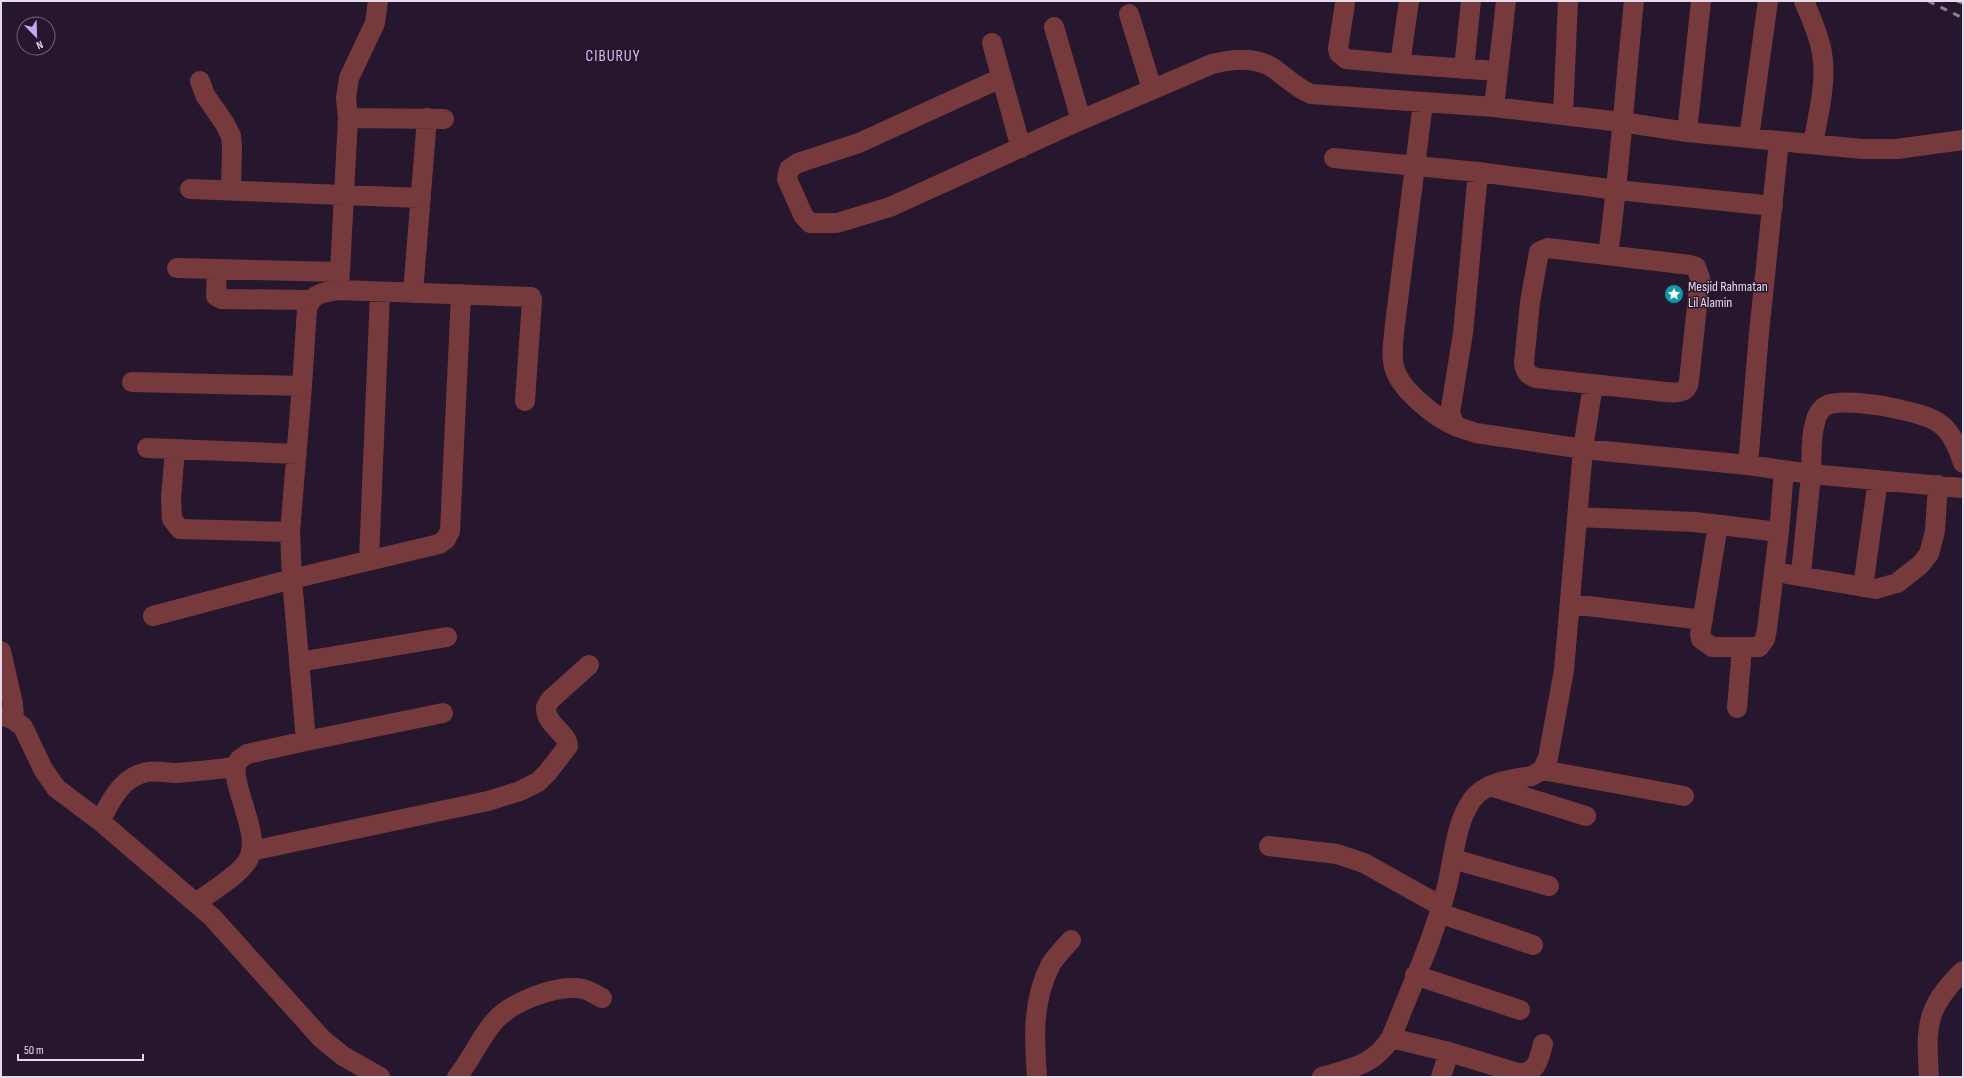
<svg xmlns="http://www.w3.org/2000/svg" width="1964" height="1078" font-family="'Sofia Sans Condensed',sans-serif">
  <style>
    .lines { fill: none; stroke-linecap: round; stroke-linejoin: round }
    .minor { stroke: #763a3c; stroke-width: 20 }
    .rail { stroke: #8d8093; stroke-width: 3; stroke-dasharray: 7 7; stroke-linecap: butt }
    .labels { text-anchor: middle; stroke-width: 3; stroke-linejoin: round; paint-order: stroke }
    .poi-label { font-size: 14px; fill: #e5daea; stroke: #27172e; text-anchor: start }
    .quarter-label { font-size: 16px; letter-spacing: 1px; fill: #d8c0f7; stroke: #27172e }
  </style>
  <rect width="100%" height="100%" fill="#27172e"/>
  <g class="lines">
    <!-- minor -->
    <path class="minor" d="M1804,1C1811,18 1819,35 1822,53C1827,83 1818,115 1813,144
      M1345,3L1338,49L1339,53L1346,59L1400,64L1497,71
      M1129,14L1152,89
      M1054,27L1081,120
      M992,43L1021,148
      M1400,64L1409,1
      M1464,69L1471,1
      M1001,78L859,143L798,163L789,169L787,179L803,215L810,223H837L890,207L1081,120L1212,64C1231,59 1255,56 1273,68C1286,77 1296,88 1311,94L1494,107L1621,122L1687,132L1862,149H1897L1963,140
      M200,81L205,95L225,124L231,136L232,148L231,191
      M1423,103L1395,324C1394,338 1390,356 1395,370C1402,391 1435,417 1455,426
      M1494,107L1506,1
      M1563,114L1568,1
      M348,118L346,98L349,78L375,23L378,1
      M1687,132L1701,1
      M1749,138L1768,1
      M1334,158L1478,172L1617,190L1773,206
      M1478,172L1463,333L1450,413L1455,426L1476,433L1583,449L1748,465L1811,474L1963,488
      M190,189L421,198
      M1548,248L1690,265L1696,267L1700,278L1689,381C1687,394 1676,393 1666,392L1536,378C1528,375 1525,372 1524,363L1530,302L1539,252Z
      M1608,254C1620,170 1625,85 1634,1
      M177,268L340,272
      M217,269L216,296L221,299L310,300
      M339,290L348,118L444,119
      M413,293L427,118
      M132,382L302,386
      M147,448L297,454
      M175,450L171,498L172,519L180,529L290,532
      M1748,465L1759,333L1779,141
      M1577,517L1695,522L1779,532
      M1718,525L1700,635L1701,639L1712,647H1759L1765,639L1767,629L1779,532L1784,470
      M369,560L380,293
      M1787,574L1876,589L1897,583L1920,565L1929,554L1935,531L1938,485
      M1801,574C1804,541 1808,508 1811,474C1812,458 1810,439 1815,423C1816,418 1819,411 1824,407C1836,397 1886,406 1902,410C1939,418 1951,425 1963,463
      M1863,587L1878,480
      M1571,604L1703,620
      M153,616L292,579L439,544L446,539L450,531L461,294
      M1,651L13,704L14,720
      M299,662L447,637
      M1737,708L1742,648
      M1,715L14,720L23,727L43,769L56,788L100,821L212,917L322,1039L343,1056L380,1077
      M306,741L443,713
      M1542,770L1684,796
      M1490,786L1586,816
      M100,821C111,801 121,777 147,772C156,770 166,773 175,773C195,772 216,769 236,767
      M1269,846L1337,854L1364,863L1441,906
      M251,851L488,801L520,791L538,782L548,772L568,746C568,733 545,725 546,707L550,700L589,665
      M1453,859L1549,886
      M196,903C210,892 239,876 248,860C264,833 224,777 239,760C241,758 245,756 247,754L306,741L292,579L290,532L302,386L307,309C312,293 324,292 339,290L531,297L532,300L525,401
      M1439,913L1533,945
      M1415,975L1520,1010
      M1391,1038L1449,1052L1518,1073C1537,1074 1539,1059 1543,1044
      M457,1077C471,1060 479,1040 493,1023C510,1002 556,984 583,989C589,990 596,995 602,998
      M1037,1077C1034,1038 1032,1000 1051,964C1056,956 1064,948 1071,940
      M1322,1077C1351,1068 1373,1066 1391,1038C1410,989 1433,941 1446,890C1454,862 1454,825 1472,800C1485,782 1511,779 1532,776L1542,770L1548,758L1564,670L1583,449L1593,384
      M1441,1077L1449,1052
      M1929,1077C1926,1026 1925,1008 1963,971"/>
    <!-- rail -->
    <path class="rail" d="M1928,1L1963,18
      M1957,1L1963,3"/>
  </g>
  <!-- icons -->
  <defs>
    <symbol id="sight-disc" viewBox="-11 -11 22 22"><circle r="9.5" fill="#0f9aa8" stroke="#27172e"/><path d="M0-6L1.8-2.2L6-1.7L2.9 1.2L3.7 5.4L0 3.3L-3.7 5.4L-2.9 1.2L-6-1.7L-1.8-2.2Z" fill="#fff"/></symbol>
  </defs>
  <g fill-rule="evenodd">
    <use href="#sight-disc" x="1663" y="283" width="22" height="22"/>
  </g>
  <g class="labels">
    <!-- poi labels -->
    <g class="poi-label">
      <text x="1688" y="291">Mesjid Rahmatan<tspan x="1688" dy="16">Lil Alamin</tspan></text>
    </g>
    <!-- quarter labels -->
    <g class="quarter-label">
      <text x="613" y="61">CIBURUY</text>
    </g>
  </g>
  <!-- border -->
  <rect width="1964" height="1078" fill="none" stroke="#e5daea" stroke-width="4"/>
  <!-- north arrow -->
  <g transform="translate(36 36) rotate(157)"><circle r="19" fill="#27172e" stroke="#736579"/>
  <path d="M0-3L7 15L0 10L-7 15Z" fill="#c7a6ef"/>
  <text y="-6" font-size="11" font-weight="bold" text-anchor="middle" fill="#e5daea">N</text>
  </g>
  <!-- scale -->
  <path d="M18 1054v6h125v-6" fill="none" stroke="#e5daea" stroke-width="2"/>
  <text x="24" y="1054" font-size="12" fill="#e5daea" stroke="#27172e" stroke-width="3" paint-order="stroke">50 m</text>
</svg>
